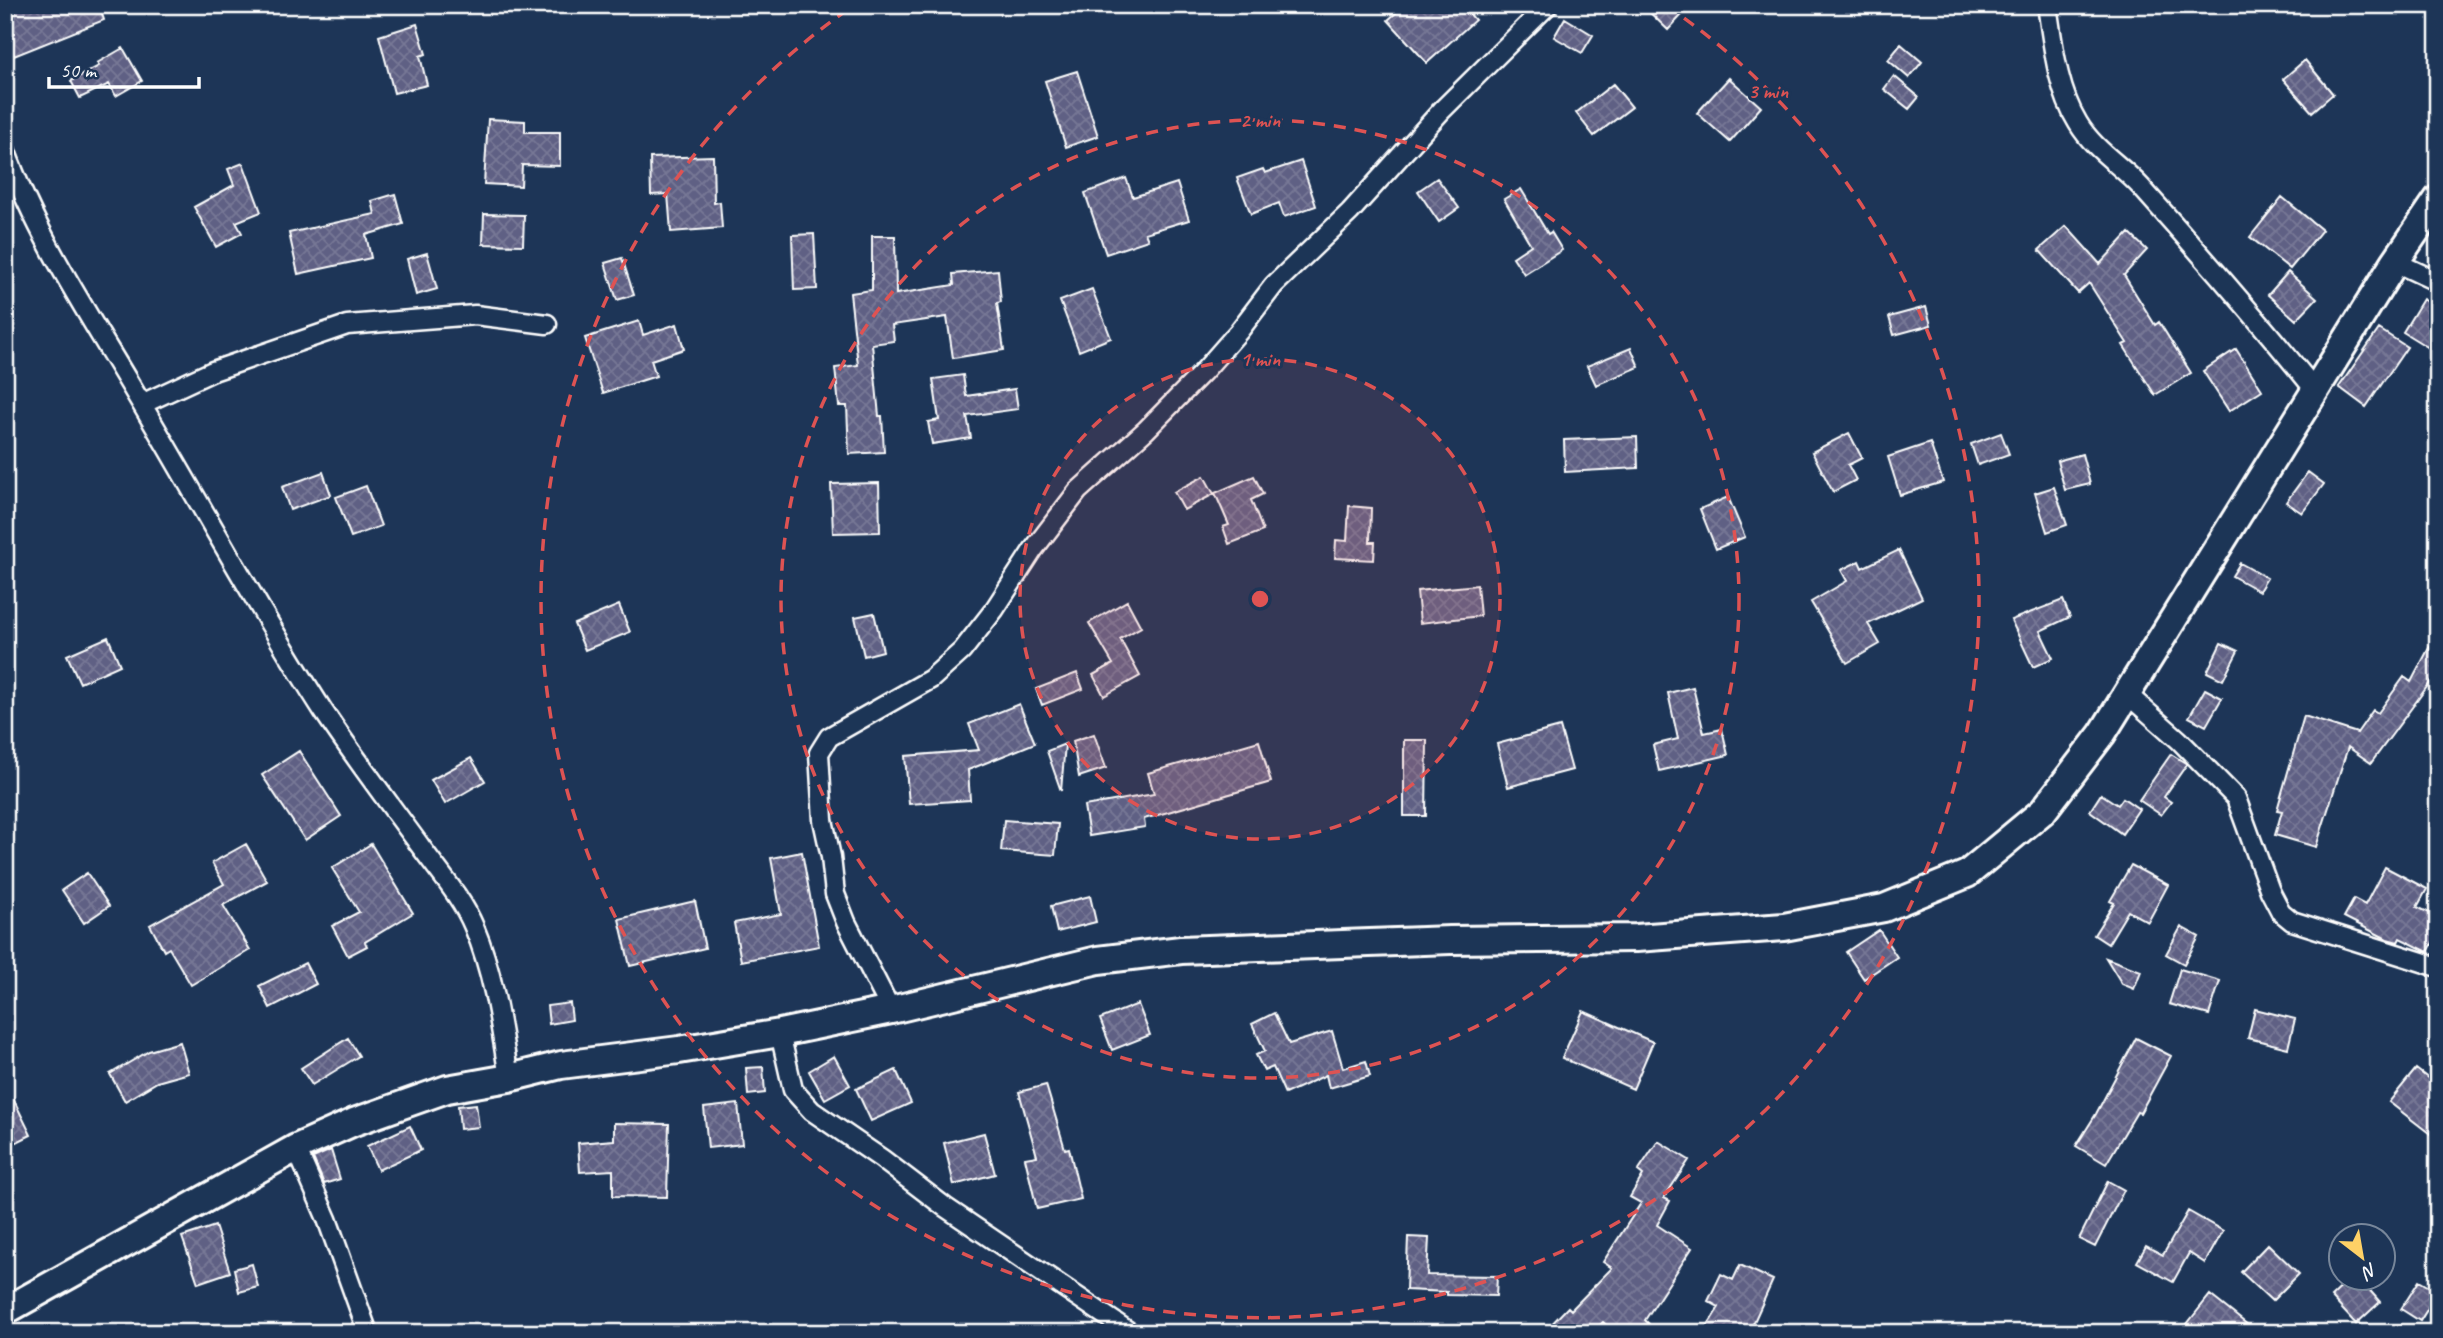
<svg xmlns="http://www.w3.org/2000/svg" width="2443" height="1338" font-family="Caveat,sans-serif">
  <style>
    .building { fill: url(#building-cross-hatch); stroke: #fff; stroke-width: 2 }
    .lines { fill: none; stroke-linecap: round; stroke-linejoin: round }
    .minor-casing { stroke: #fff; stroke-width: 23 }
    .secondary-casing { stroke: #fff; stroke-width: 32 }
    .minor { stroke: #1d3557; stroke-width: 18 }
    .secondary { stroke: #1d3557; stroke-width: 26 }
    .ring { fill: none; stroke: #de5353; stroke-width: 3.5; stroke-dasharray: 12 9 }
    .centre { fill: #de5353; stroke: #1d3557; stroke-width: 3.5 }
    .ring-label { font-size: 21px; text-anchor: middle; font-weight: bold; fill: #de5353; stroke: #1d3557; stroke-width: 6; stroke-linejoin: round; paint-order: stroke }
  </style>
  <defs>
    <pattern id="building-cross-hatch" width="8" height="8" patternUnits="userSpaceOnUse" patternTransform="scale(1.75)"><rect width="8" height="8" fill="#5f6084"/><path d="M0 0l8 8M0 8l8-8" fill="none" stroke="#777896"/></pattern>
  </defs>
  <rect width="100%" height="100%" fill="#1d3557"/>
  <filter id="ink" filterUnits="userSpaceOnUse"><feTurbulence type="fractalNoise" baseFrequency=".0143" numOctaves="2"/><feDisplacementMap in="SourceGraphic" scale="14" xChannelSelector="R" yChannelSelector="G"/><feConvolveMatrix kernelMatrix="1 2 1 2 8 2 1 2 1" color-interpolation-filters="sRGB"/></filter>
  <g filter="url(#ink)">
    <!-- building -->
    <path class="building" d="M30,5H99L104,20L14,56L5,35V15Z
      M1405,5H1462L1475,20L1427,63L1388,20Z
      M1642,5H1691L1668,30Z
      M1565,18L1593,35L1582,53L1554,37Z
      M417,24L426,54L420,56L427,85L394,93L379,36Z
      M1901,44L1922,62L1909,78L1888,60Z
      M123,48L142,81L116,96L109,84L80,98L71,81L99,66L97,63Z
      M2305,60L2333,94L2312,112L2283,79Z
      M1077,71L1098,136L1066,147L1045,81Z
      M1894,76L1919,97L1909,109L1884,89Z
      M1729,78L1761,107L1730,142L1697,113Z
      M1613,84L1632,107L1594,136L1576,113Z
      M488,119L525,121V132H560V166L522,165L521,186L484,184Z
      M713,156L714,203L720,202L722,228L671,232L668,194L651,195L650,158Z
      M1301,161L1316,206L1284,217L1279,203L1251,214L1237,178L1263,169L1265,173Z
      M243,163L261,212L236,222L242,233L216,247L194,207L234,185L228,169Z
      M1126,178L1133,197L1177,183L1189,220L1145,233L1148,240L1106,254L1085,193Z
      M1437,178L1459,208L1439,222L1418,191Z
      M1521,189L1548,234L1551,232L1562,250L1524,274L1513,257L1531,245L1504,199Z
      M395,194L403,224L366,235L371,258L298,274L289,233L375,214L372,201Z
      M2282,197L2322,230L2290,269L2250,237Z
      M484,214L524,215L523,245L483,244Z
      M2066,226L2100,264L2129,233L2147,250L2124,275L2155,325L2159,322L2191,373L2155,395L2123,345L2127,343L2089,283L2078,293L2039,250Z
      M814,234L817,289L794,290L792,235Z
      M872,236H895L896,294L954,285L953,274L998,270L1001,302L997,303L1004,350L953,358L947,317L892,325L894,341L872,344L879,416H882L884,452L849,454L847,406H839L835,368L858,365L850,293L872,290Z
      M427,253L437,289L416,295L407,259Z
      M622,258L634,295L617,300L605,263Z
      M2288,272L2317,298L2296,320L2268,295Z
      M1092,289L1111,338L1079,351L1060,301Z
      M2423,299L2438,308V335L2429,348L2403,332Z
      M1926,307L1931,325L1894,335L1889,317Z
      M639,321L643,335L677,324L684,349L651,360L656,376L603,393L585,338Z
      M2379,329L2407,347L2366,407L2339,387Z
      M1631,348L1639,367L1596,385L1587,366Z
      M2236,349L2262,390L2229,411L2203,371Z
      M963,375L966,396L1015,389L1018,409L967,416L971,438L932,444L928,422L939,420L933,379Z
      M1849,433L1862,458L1848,465L1856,480L1833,492L1812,452Z
      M2001,433L2009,454L1978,465L1971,444Z
      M1637,437L1638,468L1565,472L1564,440Z
      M1930,443L1943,482L1900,495L1888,457Z
      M2082,454L2090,484L2065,490L2057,461Z
      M323,472L331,495L290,510L282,487Z
      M2308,472L2324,484L2302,513L2286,502Z
      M1204,476L1214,494L1184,510L1174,492Z
      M1254,476L1263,494L1251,500L1263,531L1229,544L1223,527L1229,525L1215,493Z
      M879,483L880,532L833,533L831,484Z
      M366,486L381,526L351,537L336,497Z
      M2054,487L2067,525L2047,532L2035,493Z
      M1728,497L1745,537L1716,549L1700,509Z
      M1349,506L1371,508L1370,542H1375L1374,560L1335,558L1336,540L1347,541Z
      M1899,550L1922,598L1868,624L1880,644L1847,663L1811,602L1847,581L1841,570L1859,561L1862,568Z
      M2240,563L2267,578L2259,591L2232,576Z
      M1477,585L1480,616L1420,623L1417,591Z
      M2063,600L2070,617L2040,631L2053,658L2033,667L2011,620Z
      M1127,601L1141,627L1120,639L1140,676L1104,696L1093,675L1113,664L1089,623Z
      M619,605L630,632L585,650L574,624Z
      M874,613L883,651L864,656L855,617Z
      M2438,631V672L2371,763L2348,747L2316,847L2275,835L2282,811L2277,810L2304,716L2357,733L2373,710L2378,713L2404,677L2411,682Z
      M108,637L120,665L80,683L67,655Z
      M2221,643L2238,651L2223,680L2207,672Z
      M1077,673L1083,689L1042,705L1036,689Z
      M1693,687L1704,733L1722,729L1728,755L1659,771L1653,745L1678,739L1668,693Z
      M2205,689L2222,698L2206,726L2189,717Z
      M1019,704L1035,743L968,770L970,800L909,804L905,756L979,750L969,724Z
      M1560,727L1572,770L1508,787L1497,744Z
      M1094,734L1106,768L1079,777L1073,741Z
      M1404,740H1427L1426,816H1404Z
      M1259,741L1271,782L1144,819L1145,827L1089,836L1084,806L1154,794L1148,773Z
      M1065,744L1061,791L1047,751Z
      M299,751L341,816L305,840L262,775Z
      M2171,754L2187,764L2164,797L2171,802L2161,815L2139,800Z
      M471,758L485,781L445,804L431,780Z
      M2101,794L2118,805L2123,798L2139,809L2122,834L2090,811Z
      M1004,820L1058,824L1055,855L1001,851Z
      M246,844L267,881L223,905L250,950L191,985L169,948L164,951L150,925L224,884L212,863Z
      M371,844L413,913L365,942L367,946L348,956L332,926L359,912L332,868Z
      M802,852L819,946L741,961L734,923L781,914L771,858Z
      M2131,865L2168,885L2148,922L2128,911L2108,944L2094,935L2114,903L2110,901Z
      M2385,867L2427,889L2417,907L2438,917V933L2428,952L2400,938L2398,942L2387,939L2344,917L2354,899L2365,905Z
      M87,873L109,906L84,923L62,890Z
      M1090,896L1096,922L1057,932L1051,906Z
      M695,901L705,948L630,966L619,919Z
      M2181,927L2199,937L2184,964L2166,954Z
      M1879,930L1897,957L1864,979L1846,952Z
      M2106,958L2141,971L2134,989L2122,984Z
      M305,963L316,984L270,1008L259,986Z
      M2180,969L2220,981L2209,1015L2169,1004Z
      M570,1003L572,1020L549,1024L547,1006Z
      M1138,1004L1150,1035L1112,1050L1100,1019Z
      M2255,1009L2295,1019L2288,1048L2248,1038Z
      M1583,1011L1653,1042L1633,1089L1562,1058Z
      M1274,1013L1289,1044L1332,1031L1343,1068L1366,1061L1370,1076L1329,1088L1326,1075L1285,1094L1273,1067L1264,1071L1256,1055L1265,1051L1252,1024Z
      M348,1038L359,1056L312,1085L301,1068Z
      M2136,1038L2171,1056L2140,1113L2137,1112L2106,1164L2076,1146L2096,1114Z
      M180,1042L189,1073L157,1082L125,1101L110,1074L149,1051Z
      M834,1056L850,1085L825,1099L809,1071Z
      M763,1067L765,1093L748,1095L746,1068Z
      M2416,1069L2438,1086V1140L2389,1102Z
      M896,1070L911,1103L871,1121L856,1089Z
      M5,1082L31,1135L5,1148Z
      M1046,1085L1065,1149L1069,1148L1081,1199L1037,1209L1025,1158L1037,1156L1019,1092Z
      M476,1104L479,1127L460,1129L458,1106Z
      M738,1104L742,1144L708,1148L704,1108Z
      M614,1123L669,1124L667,1197L613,1196V1170L580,1172L578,1143L614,1140Z
      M410,1126L421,1150L378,1170L367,1146Z
      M984,1133L995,1174L954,1185L944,1143Z
      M1658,1141L1689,1160L1664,1198L1670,1201L1657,1225L1692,1248L1645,1320L1649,1324L1641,1333H1614L1603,1322L1593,1333H1543L1568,1307L1571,1310L1612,1268L1603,1262L1641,1203L1630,1197L1643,1175L1638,1171Z
      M331,1150L340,1179L324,1184L313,1158Z
      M2108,1181L2124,1190L2095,1247L2079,1239Z
      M2188,1211L2223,1231L2205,1263L2189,1253L2173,1282L2137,1262L2146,1246L2163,1255Z
      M215,1226L230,1272L198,1283L182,1237Z
      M1408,1237L1429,1238L1427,1275L1497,1276L1496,1296L1447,1295V1292L1406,1290Z
      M2268,1244L2299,1274L2272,1301L2241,1272Z
      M252,1264L258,1287L239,1292L234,1269Z
      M1740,1265L1773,1280L1749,1333H1703L1719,1307L1708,1301L1721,1274L1733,1280Z
      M2351,1278H2359L2380,1302L2356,1324L2331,1297Z
      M2419,1281L2438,1292L2420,1321L2401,1309Z
      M2210,1295L2258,1333H2199L2187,1324Z"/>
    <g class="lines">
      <defs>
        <path id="minor" d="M2047,5C2053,44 2057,89 2078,123C2094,150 2121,165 2141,187C2201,254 2259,321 2315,390
          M5,149C38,240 93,321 141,403C202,506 259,611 324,712C355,758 388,802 421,847C439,872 462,898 474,927C494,974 501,1028 509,1078
          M2395,262L2438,282
          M142,404L213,371L347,325L475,315L547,324
          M2127,694L2179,740L2236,798L2270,891L2281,912L2292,921L2438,967
          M891,1010L846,922L835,894L831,857L823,820L819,753L829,737L931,679L962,651L994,610L1033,550L1078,491L1146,430L1203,372L1239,331L1274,285L1350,212L1442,110L1548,5
          M780,1033L793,1090L812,1111L882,1159L945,1207L1131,1333
          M296,1148L327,1219L368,1333"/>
        <path id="secondary" d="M5,1311L296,1148L354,1122L447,1089L509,1078L561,1065L679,1050L780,1033L891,1010L1098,960L1181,950L1450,940L1636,938L1784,927L1884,908L1967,874L2043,811L2102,734L2395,262L2438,199"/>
      </defs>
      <!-- minor casing -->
      <use href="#minor" class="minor-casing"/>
      <!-- secondary casing -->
      <use href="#secondary" class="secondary-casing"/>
      <!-- minor -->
      <use href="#minor" class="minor"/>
      <!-- secondary -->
      <use href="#secondary" class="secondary"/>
    </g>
  </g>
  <!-- distance rings -->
  <circle cx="1260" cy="599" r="240" fill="#de5353" fill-opacity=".12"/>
  <g class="ring">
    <circle cx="1260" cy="599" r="240"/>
    <circle cx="1260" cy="599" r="479"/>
    <path d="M1667 6A719 719 0 1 1 853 6"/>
  </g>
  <circle cx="1260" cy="599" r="10" class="centre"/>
  <g class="ring-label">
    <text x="1768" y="98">3 min</text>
    <text x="1260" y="127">2 min</text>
    <text x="1260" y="366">1 min</text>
  </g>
  <!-- margin -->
  <rect width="2443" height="1338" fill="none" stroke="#1d3557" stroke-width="28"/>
  <rect x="14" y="14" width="2415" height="1310" fill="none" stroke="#fff" stroke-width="2.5" filter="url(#ink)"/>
  <!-- north arrow -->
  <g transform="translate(2362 1257) rotate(149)"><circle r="33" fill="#1d3557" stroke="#77869a" stroke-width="2"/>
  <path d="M0-5L12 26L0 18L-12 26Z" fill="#ffd166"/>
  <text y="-10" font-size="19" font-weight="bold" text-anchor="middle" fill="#ffffff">N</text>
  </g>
  <!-- scale -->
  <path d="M49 77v10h150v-10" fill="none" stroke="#ffffff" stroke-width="3.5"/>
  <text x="60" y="77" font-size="21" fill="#ffffff" stroke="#1d3557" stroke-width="5" paint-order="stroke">50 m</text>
</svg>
